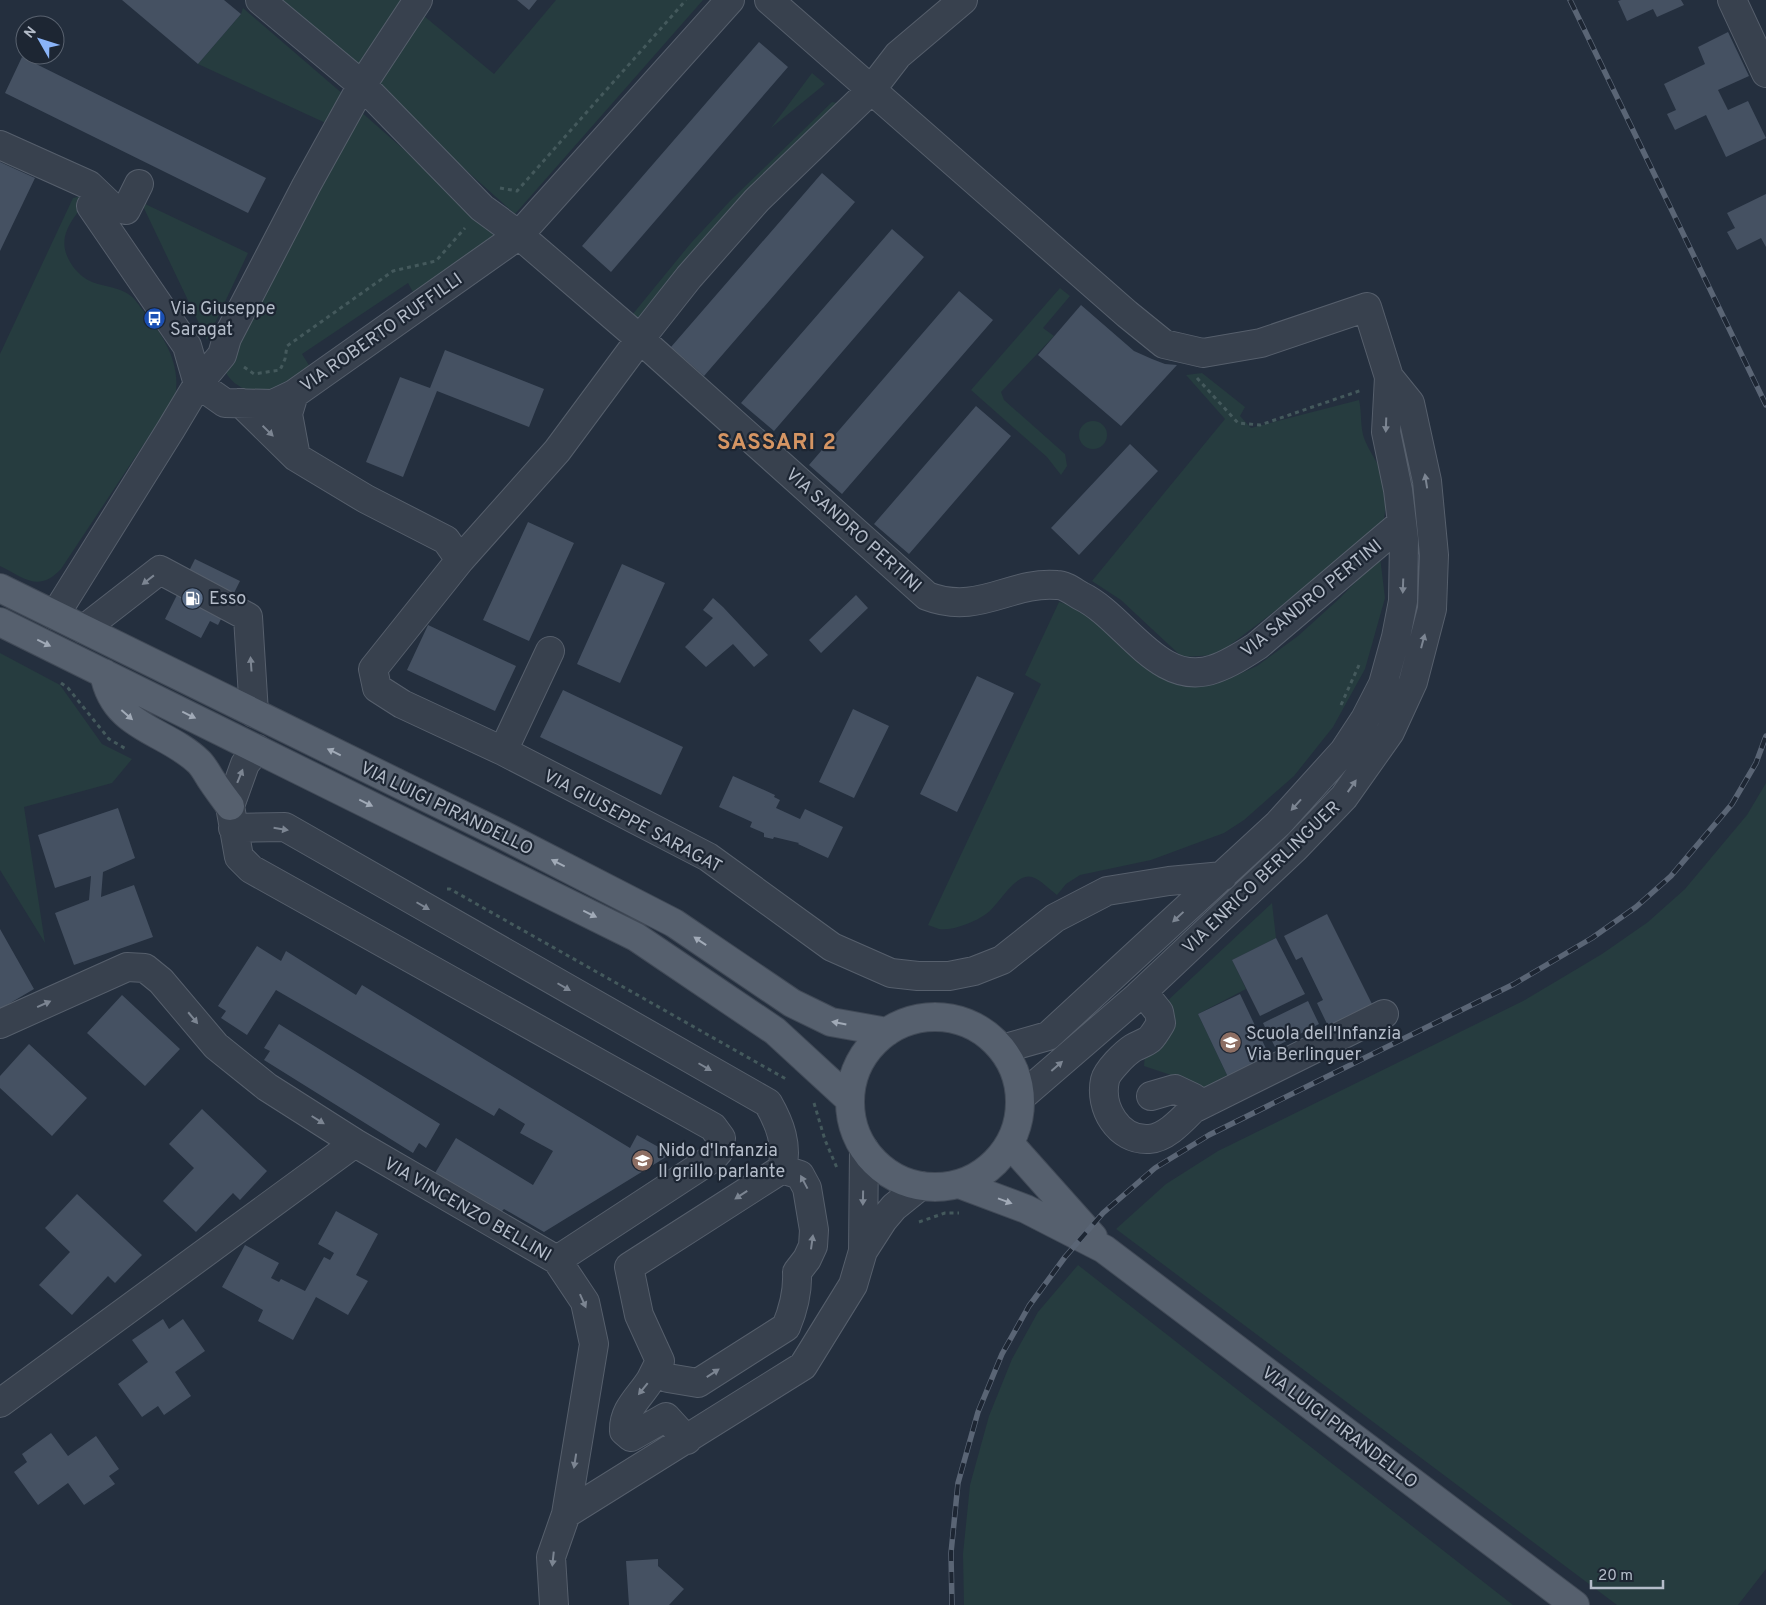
<svg xmlns="http://www.w3.org/2000/svg" width="1766" height="1605" font-family="Overpass,sans-serif">
  <style>
    .green { fill: #263c3f }
    .building { fill: #455162 }
    .lines { fill: none; stroke-linecap: round; stroke-linejoin: round }
    .minor-casing { stroke: #565f6c; stroke-width: 30 }
    .major-casing { stroke: #414a57; stroke-width: 30 }
    .path { stroke: #44595c; stroke-width: 3; stroke-dasharray: 4 4; stroke-linecap: butt }
    .minor { stroke: #38414e; stroke-width: 28 }
    .major { stroke: #56606e; stroke-width: 28 }
    .rail-casing { stroke: #5a6575; stroke-width: 5.5 }
    .rail { stroke: #1d2633; stroke-width: 4; stroke-dasharray: 11; stroke-linecap: butt }
    .oneway { fill: #7c8592 }
    .oneway2 { fill: #a1aab7 }
    .labels { text-anchor: middle; stroke-width: 4.5; stroke-linejoin: round; paint-order: stroke }
    .poi-label { font-size: 18px; fill: #b4bcc9; stroke: #1d2633; text-anchor: start }
    .street-label { font-size: 18px; fill: #b4bcc9; stroke: #1d2633 }
    .district-label { font-size: 22px; font-weight: bold; letter-spacing: 1px; fill: #d59563; stroke: #1d2633 }
  </style>
  <rect width="100%" height="100%" fill="#242f3e"/>
  <!-- green -->
  <path class="green" d="M271,0H405L363,80Z
    M556,0H703L515,214L375,89L418,11L494,74Z
    M243,8L351,101L330,125L198,64L241,14Z
    M812,73L825,84L771,128Z
    M832,102L843,104L641,324L632,315L691,243L730,201Z
    M360,111L501,235L414,294L408,283L302,354L310,367C288,382 262,403 236,384C231,381 227,374 223,369Z
    M81,196L84,204C67,226 55,242 74,268C79,274 85,279 92,282C105,287 120,287 131,296C135,299 138,304 141,308C162,333 182,363 175,397L61,569C38,593 25,578 0,566V354L73,198Z
    M141,202L248,253L207,340Z
    M1060,288L1070,296L1043,328L1054,336L1001,392L1004,400L1065,454L1067,466L1061,475L1047,457L971,390Z
    M1202,373L1245,407L1240,416L1251,428L1359,400C1362,413 1360,426 1364,438C1369,452 1379,463 1383,476C1389,492 1385,514 1382,530L1217,655L1182,657L1121,600L1092,581L1225,419L1186,375Z
    M1079 435a14 14 0 1 1 28 0a14 14 0 1 1-28 0Z
    M1380,557L1385,598L1365,669L1333,727L1294,776L1244,820L1224,833L1151,860L1080,875L1066,884L1057,895C1050,890 1040,879 1032,877C1015,872 999,905 986,914C975,922 953,931 939,929C936,928 931,926 928,925L1041,684L1025,675L1059,602L1072,605L1085,610L1130,655L1141,663L1191,685L1222,682L1257,666L1298,636L1340,598Z
    M0,653L60,685L102,744L132,759L112,783L24,807L45,943L0,870Z
    M1766,783V1569L1738,1605H1617L1116,1229L1166,1184L1218,1151L1523,1001L1602,954L1648,922L1685,889L1747,815Z
    M1272,903L1276,938L1232,960L1246,989L1198,1014L1228,1077L1214,1087L1190,1091L1171,1075L1144,1066L1145,1055L1164,1004Z
    M1078,1265L1513,1605H964L963,1554L970,1485L989,1416L1012,1359L1038,1312Z"/>
  <!-- building -->
  <path class="building" d="M122,0H224L241,14L198,64Z
    M517,0H537L529,10Z
    M1621,0H1681L1684,5L1657,17L1653,9L1627,21L1618,1Z
    M1728,32L1749,76L1718,90L1728,110L1748,101L1766,138L1726,157L1706,115L1675,130L1667,114L1676,110L1664,84L1705,64L1698,47Z
    M759,42L788,67L611,272L582,246Z
    M22,57L266,178L248,213L5,93Z
    M0,162L35,178L0,251Z
    M822,173L855,202L704,376L671,347Z
    M1766,194V247L1761,238L1737,250L1727,232L1735,228L1727,213Z
    M892,229L924,257L774,431L741,403Z
    M959,291L993,320L842,494L809,465Z
    M1081,305L1134,351L1152,359L1165,364L1177,365L1121,426L1038,355Z
    M445,350L544,389L529,427L437,391L403,477L366,462L400,377L430,388Z
    M976,406L1011,436L909,554L874,524Z
    M1130,444L1158,471L1079,555L1051,528Z
    M528,522L574,543L529,641L483,620Z
    M195,559L240,581L218,625L210,621L201,638L165,619Z
    M622,564L665,583L620,683L577,664Z
    M856,595L868,608L821,653L809,640Z
    M713,598L723,607L768,655L754,667L733,644L706,667L685,647L713,618L703,610Z
    M428,625L516,666L495,711L407,670Z
    M977,676L1014,693L957,812L920,794Z
    M563,690L683,747L661,795L540,737Z
    M853,709L889,726L854,798L819,782Z
    M733,776L775,795L774,797L780,800L776,808L800,819L805,809L843,827L828,858L798,844L799,843L774,837L773,839L764,837V833L750,827L752,822L719,807Z
    M118,808L135,858L103,872L101,897L134,885L153,937L74,965L55,913L89,900L91,876L55,888L38,835Z
    M1327,914L1373,1006L1329,1028L1317,1003L1323,1000L1302,957L1296,960L1284,936Z
    M0,929L34,989L0,1009Z
    M1276,938L1305,994L1260,1016L1232,960Z
    M257,946L281,961L286,951L356,995L362,985L630,1148L637,1135L671,1154L544,1232L504,1209L499,1214L435,1173L456,1138L533,1185L553,1151L520,1133L525,1124L499,1108L494,1116L276,990L247,1035L221,1018L226,1011L218,1006Z
    M1240,994L1270,1057L1228,1077L1198,1014Z
    M122,995L180,1049L145,1086L87,1033Z
    M1308,1001L1319,1024L1275,1047L1263,1023Z
    M279,1024L440,1124L426,1148L419,1143L413,1153L264,1060L270,1051L264,1048Z
    M29,1044L87,1098L52,1136L0,1088V1076Z
    M202,1109L267,1171L240,1200L233,1193L196,1232L163,1201L194,1168L169,1144Z
    M77,1194L142,1255L115,1283L108,1276L72,1315L39,1285L70,1252L45,1228Z
    M336,1211L378,1234L356,1275L368,1281L348,1315L316,1297L293,1340L258,1321L263,1310L222,1287L245,1245L279,1263L271,1278L279,1282L281,1279L305,1291L324,1257L330,1260L334,1253L318,1244Z
    M163,1319L169,1329L183,1319L205,1351L175,1372L191,1396L164,1415L158,1406L142,1417L118,1384L148,1362L132,1340Z
    M51,1433L68,1456L96,1436L119,1469L109,1476L115,1484L84,1505L68,1483L38,1505L14,1472L27,1462L22,1454Z
    M658,1559V1566L684,1589L669,1605H629L626,1561Z"/>
  <g class="lines">
    <defs>
      <path id="minor" d="M260,0L362,85L482,208L519,235L640,339L927,596C979,616 1010,581 1057,585C1065,585 1074,592 1081,596C1125,617 1159,689 1214,669C1229,664 1243,655 1257,646L1402,523
        M769,0L1127,314L1164,344L1203,353L1261,343L1367,307L1389,377L1410,403L1427,481L1434,555L1432,609L1413,682L1390,732L1344,797L1295,848L1138,996L1020,1098
        M963,0L898,55L871,90L757,200L689,277L640,339L557,451L460,560L373,669L377,688L402,704L503,751L708,857L832,947L891,973L918,976H949L974,971L1002,960L1055,918L1107,891L1169,881L1223,876
        M1732,0L1766,73
        M0,145L89,185L111,206
        M91,206L187,346L198,384L222,355L227,338L306,186L362,85L418,0
        M105,215L111,206L126,210L139,184
        M294,394L288,414L296,457
        M241,403L296,457L366,499L446,540L460,560
        M55,615L171,429L198,384L225,403L273,404L294,394L519,235L730,0
        M84,629L160,570L248,617L254,713
        M257,749L245,764L230,806L239,857L251,869L713,1127L721,1138L719,1151L713,1158L557,1260
        M503,751L550,651
        M233,828L285,827L768,1103C780,1124 788,1145 782,1169L629,1267L639,1315L660,1361C657,1367 654,1373 651,1379C640,1397 623,1409 624,1431L631,1437L666,1417L687,1440
        M1138,996L1147,997L1159,1012L1161,1023C1158,1028 1154,1035 1150,1039C1145,1043 1138,1045 1133,1048C1125,1053 1107,1071 1105,1080C1099,1107 1118,1141 1149,1139C1166,1138 1182,1120 1193,1109L1194,1098L1175,1089L1151,1096
        M0,1024L127,967L145,968L161,981L216,1046L267,1087L355,1143L557,1260L585,1302L594,1344L566,1514L551,1557L554,1605
        M1002,1049L1048,1036L1278,824L1344,751L1365,719L1383,684L1396,637L1403,601L1404,539L1398,490L1386,432L1389,377
        M1193,1109L1384,1014
        M863,1251L883,1220L894,1207L920,1186
        M668,1378L698,1383L786,1327C794,1308 798,1292 797,1272L807,1259L813,1246L814,1230L807,1188L800,1175L782,1169
        M0,1403L355,1143
        M566,1514L803,1366L853,1285L863,1251L864,1149"/>
      <path id="major" d="M0,588L503,835L674,923L792,1003L831,1022L887,1032
        M0,622L636,937L775,1031L850,1100
        M104,673C114,729 165,729 199,762C204,767 208,775 212,781C218,790 224,798 230,806
        M850 1102a85 85 0 1 1 170 0a85 85 0 1 1-170 0Z
        M1010,1144L1093,1237
        M959,1184L1026,1209L1104,1249L1575,1605"/>
    </defs>
    <!-- minor casing -->
    <use href="#minor" class="minor-casing"/>
    <!-- major casing -->
    <use href="#major" class="major-casing"/>
    <!-- path -->
    <path class="path" d="M500,188L517,191L686,0
      M244,367L254,374L280,370L285,359L287,346L393,271L436,261L465,228
      M1197,378L1238,423L1260,425L1362,390
      M61,683L68,688L109,739L126,749
      M1341,705L1359,665
      M447,889H450L786,1079
      M814,1103L825,1140L837,1168
      M919,1222L945,1213H959"/>
    <!-- minor -->
    <use href="#minor" class="minor"/>
    <!-- major -->
    <use href="#major" class="major"/>
    <defs>
      <path id="rail" d="M1570,0L1766,405
        M952,1605L951,1553L958,1483L978,1412L1002,1354L1029,1306L1065,1257L1103,1213L1155,1168L1209,1135L1514,984L1592,938L1636,907L1671,876L1732,804L1756,763L1766,736"/>
    </defs>
    <!-- rail casing -->
    <use href="#rail" class="rail-casing"/>
    <!-- rail -->
    <use href="#rail" class="rail"/>
  </g>
  <!-- one-way arrows -->
  <defs><path id="oneway-solid" d="M-6-.8H1V-3.2L6.5 0L1 3.2V.8H-6Z" transform="scale(1.25)"/></defs>
  <g class="oneway">
    <use href="#oneway-solid" transform="translate(1386 425) rotate(92)"/>
    <use href="#oneway-solid" transform="translate(268 431) rotate(44)"/>
    <use href="#oneway-solid" transform="translate(1426 481) rotate(-99)"/>
    <use href="#oneway-solid" transform="translate(148 580) rotate(142)"/>
    <use href="#oneway-solid" transform="translate(1403 586) rotate(92)"/>
    <use href="#oneway-solid" transform="translate(1423 641) rotate(-75)"/>
    <use href="#oneway-solid" transform="translate(251 664) rotate(-94)"/>
    <use href="#oneway-solid" transform="translate(240 776) rotate(-68)"/>
    <use href="#oneway-solid" transform="translate(1352 786) rotate(-55)"/>
    <use href="#oneway-solid" transform="translate(1296 805) rotate(132)"/>
    <use href="#oneway-solid" transform="translate(281 829) rotate(9)"/>
    <use href="#oneway-solid" transform="translate(423 906) rotate(30)"/>
    <use href="#oneway-solid" transform="translate(1178 917) rotate(137)"/>
    <use href="#oneway-solid" transform="translate(564 987) rotate(30)"/>
    <use href="#oneway-solid" transform="translate(44 1004) rotate(-24)"/>
    <use href="#oneway-solid" transform="translate(193 1018) rotate(50)"/>
    <use href="#oneway-solid" transform="translate(1057 1066) rotate(-41)"/>
    <use href="#oneway-solid" transform="translate(705 1067) rotate(30)"/>
    <use href="#oneway-solid" transform="translate(318 1120) rotate(32)"/>
    <use href="#oneway-solid" transform="translate(804 1182) rotate(-118)"/>
    <use href="#oneway-solid" transform="translate(741 1195) rotate(147)"/>
    <use href="#oneway-solid" transform="translate(863 1198) rotate(91)"/>
    <use href="#oneway-solid" transform="translate(812 1242) rotate(-82)"/>
    <use href="#oneway-solid" transform="translate(583 1301) rotate(66)"/>
    <use href="#oneway-solid" transform="translate(713 1373) rotate(-33)"/>
    <use href="#oneway-solid" transform="translate(643 1389) rotate(129)"/>
    <use href="#oneway-solid" transform="translate(575 1461) rotate(99)"/>
    <use href="#oneway-solid" transform="translate(553 1559) rotate(96)"/>
  </g>
  <g class="oneway2">
    <use href="#oneway-solid" transform="translate(44 643) rotate(26)"/>
    <use href="#oneway-solid" transform="translate(127 715) rotate(41)"/>
    <use href="#oneway-solid" transform="translate(189 715) rotate(26)"/>
    <use href="#oneway-solid" transform="translate(334 752) rotate(-154)"/>
    <use href="#oneway-solid" transform="translate(366 803) rotate(26)"/>
    <use href="#oneway-solid" transform="translate(558 863) rotate(-153)"/>
    <use href="#oneway-solid" transform="translate(590 914) rotate(26)"/>
    <use href="#oneway-solid" transform="translate(700 941) rotate(-146)"/>
    <use href="#oneway-solid" transform="translate(839 1023) rotate(-169)"/>
    <use href="#oneway-solid" transform="translate(1005 1201) rotate(20)"/>
  </g>
  <!-- icons -->
  <defs>
    <symbol id="bus-disc" viewBox="-11 -11 22 22"><circle r="9.5" fill="#1a4fb4" stroke="#1d2633"/><path d="M-5-6H5V4H4V6H2V4H-2V6H-4V4H-5ZM-3.5-4V0h7V-4ZM-3.5 1.2v1.5H-2V1.2ZM2 1.2v1.5H3.5V1.2Z" fill="#fff"/></symbol>
    <symbol id="fuel-disc" viewBox="-11 -11 22 22"><circle r="9.5" fill="#5c6f8a" stroke="#1d2633"/><path d="M-5.5-6h7V0h2V4h1.3V-2.5L3-4.5l.8-.8L6-3V5H2.5V1h-1V6h-7ZM-4.2-4.7v3.2H.2V-4.7Z" fill="#fff"/></symbol>
    <symbol id="school-disc" viewBox="-11 -11 22 22"><circle r="9.5" fill="#8d6e63" stroke="#1d2633"/><path d="M0-5L7-2L0 1L-7-2ZM-4 1L0 2.5L4 1V4Q0 6-4 4Z" fill="#fff"/></symbol>
  </defs>
  <g fill-rule="evenodd">
    <use href="#bus-disc" x="142" y="306" width="25" height="25"/>
    <use href="#fuel-disc" x="180" y="586" width="25" height="25"/>
    <use href="#school-disc" x="1218" y="1030" width="25" height="25"/>
    <use href="#school-disc" x="630" y="1148" width="25" height="25"/>
  </g>
  <g class="labels">
    <!-- poi labels -->
    <g class="poi-label">
      <text x="170" y="314">Via Giuseppe<tspan x="170" dy="21">Saragat</tspan></text>
      <text x="209" y="604">Esso</text>
      <text x="1246" y="1039">Scuola dell'Infanzia<tspan x="1246" dy="21">Via Berlinguer</tspan></text>
      <text x="658" y="1156">Nido d'Infanzia<tspan x="658" dy="21">Il grillo parlante</tspan></text>
    </g>
    <!-- street labels -->
    <g class="street-label">
      <text transform="translate(381 332) rotate(-35)" y="6">VIA ROBERTO RUFFILLI</text>
      <text transform="translate(854 530) rotate(42)" y="6">VIA SANDRO PERTINI</text>
      <text transform="translate(1311 598) rotate(-39)" y="6">VIA SANDRO PERTINI</text>
      <text transform="translate(447 808) rotate(26)" y="6">VIA LUIGI PIRANDELLO</text>
      <text transform="translate(633 821) rotate(28)" y="6">VIA GIUSEPPE SARAGAT</text>
      <text transform="translate(1261 877) rotate(-44)" y="6">VIA ENRICO BERLINGUER</text>
      <text transform="translate(468 1209) rotate(30)" y="6">VIA VINCENZO BELLINI</text>
      <text transform="translate(1340 1427) rotate(37)" y="6">VIA LUIGI PIRANDELLO</text>
    </g>
    <!-- district labels -->
    <g class="district-label">
      <text x="777" y="449">SASSARI 2</text>
    </g>
  </g>
  <!-- north arrow -->
  <g transform="translate(40 40) rotate(309)"><circle r="24" fill="#1d2633" stroke="#59626f"/>
  <path d="M0-4L9 19L0 12L-9 19Z" fill="#8ab4f8"/>
  <text y="-8" font-size="14" font-weight="bold" text-anchor="middle" fill="#b4bcc9">N</text>
  </g>
  <!-- scale -->
  <path d="M1591 1580v8h72v-8" fill="none" stroke="#b4bcc9" stroke-width="2.5"/>
  <text x="1598" y="1580" font-size="15" fill="#b4bcc9" stroke="#1d2633" stroke-width="4" paint-order="stroke">20 m</text>
</svg>
